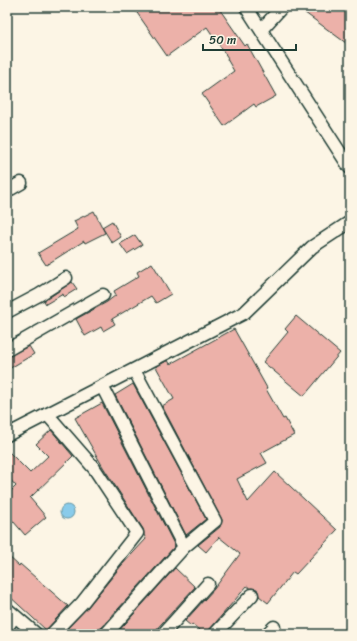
<svg xmlns="http://www.w3.org/2000/svg" width="357" height="641" font-family="Sriracha,sans-serif">
  <style>
    .water { fill: #89cbea; stroke: #5f92a1 }
    .building { fill: #ecb1a9; stroke: #1f3d34 }
    .lines { fill: none; stroke-linecap: round; stroke-linejoin: round }
    .minor-casing { stroke: #1f3d34; stroke-width: 15 }
    .minor { stroke: #fcf5e5; stroke-width: 12 }
  </style>
  <rect width="100%" height="100%" fill="#fcf5e5"/>
  <filter id="ink" filterUnits="userSpaceOnUse"><feTurbulence type="fractalNoise" baseFrequency=".025" numOctaves="2"/><feDisplacementMap in="SourceGraphic" scale="8" xChannelSelector="R" yChannelSelector="G"/><feConvolveMatrix kernelMatrix="1 2 1 2 8 2 1 2 1" color-interpolation-filters="sRGB"/></filter>
  <g filter="url(#ink)">
    <!-- water -->
    <path class="water" d="M60 512a7 7 0 1 1 14 0a7 7 0 1 1-14 0Z"/>
    <!-- building -->
    <path class="building" d="M133,7H218L245,46L247,44L276,96L256,107L254,104L224,126L202,94L234,71L227,59L228,58L207,27L167,56Z
      M297,7H350V46Z
      M94,211L105,233L85,243L84,241L46,265L38,253L78,229L74,221Z
      M112,221L121,237L112,243L102,227Z
      M135,235L142,245L127,254L120,244Z
      M152,263L171,294L156,303L151,296L112,319L115,324L103,331L101,327L85,336L76,319L107,302L116,295L114,291L139,276L137,272Z
      M72,282L77,289L64,297L63,294L46,304L44,301Z
      M296,316L340,353L304,396L263,362L288,332L285,329Z
      M234,329L267,388L266,389L283,419L285,418L294,435L261,453L267,463L237,479L248,502L275,472L337,530L296,574L293,572L268,603L259,596L257,589L250,588L247,586L210,629L207,634H204L192,624L191,626L185,621L214,589L240,554L219,537L206,552L198,545L220,527L222,520L162,406L174,399L156,367L168,360L170,364Z
      M29,346L34,354L7,370V357Z
      M133,384L206,519L186,535L115,395Z
      M102,403L175,546L100,629L99,634H62L87,608L121,566L146,539L144,535L143,529L103,467L75,418Z
      M51,430L73,456L30,498L46,517L25,535L7,514V495L16,486L7,476V450L30,473L48,456L36,444Z
      M7,555L19,566L20,564L68,606L46,630L7,594Z
      M175,568L195,587L152,634H116Z"/>
    <g class="lines">
      <defs>
        <path id="minor" d="M246,7L350,168
          M261,30L282,7
          M7,191L21,183
          M7,312L39,295L66,278
          M7,350L103,295
          M134,370L215,521L184,547
          M102,386L184,547L106,634
          M47,414L94,468L137,533L82,603L52,634
          M7,435L244,313L312,247L350,222
          M7,609L36,634
          M7,627L15,616
          M163,634L208,584
          M215,634L252,595
          M267,634L274,627"/>
      </defs>
      <!-- minor casing -->
      <use href="#minor" class="minor-casing"/>
      <!-- minor -->
      <use href="#minor" class="minor"/>
    </g>
  </g>
  <!-- margin -->
  <rect width="357" height="641" fill="none" stroke="#fcf5e5" stroke-width="24"/>
  <rect x="12" y="12" width="333" height="617" fill="none" stroke="#1f3d34" stroke-width="1.5" filter="url(#ink)"/>
  <!-- scale -->
  <path d="M203 44v6h93v-6" fill="none" stroke="#1f3d34" stroke-width="2"/>
  <text x="209" y="44" font-size="12" fill="#1f3d34" stroke="#fcf5e5" stroke-width="3" paint-order="stroke">50 m</text>
</svg>
